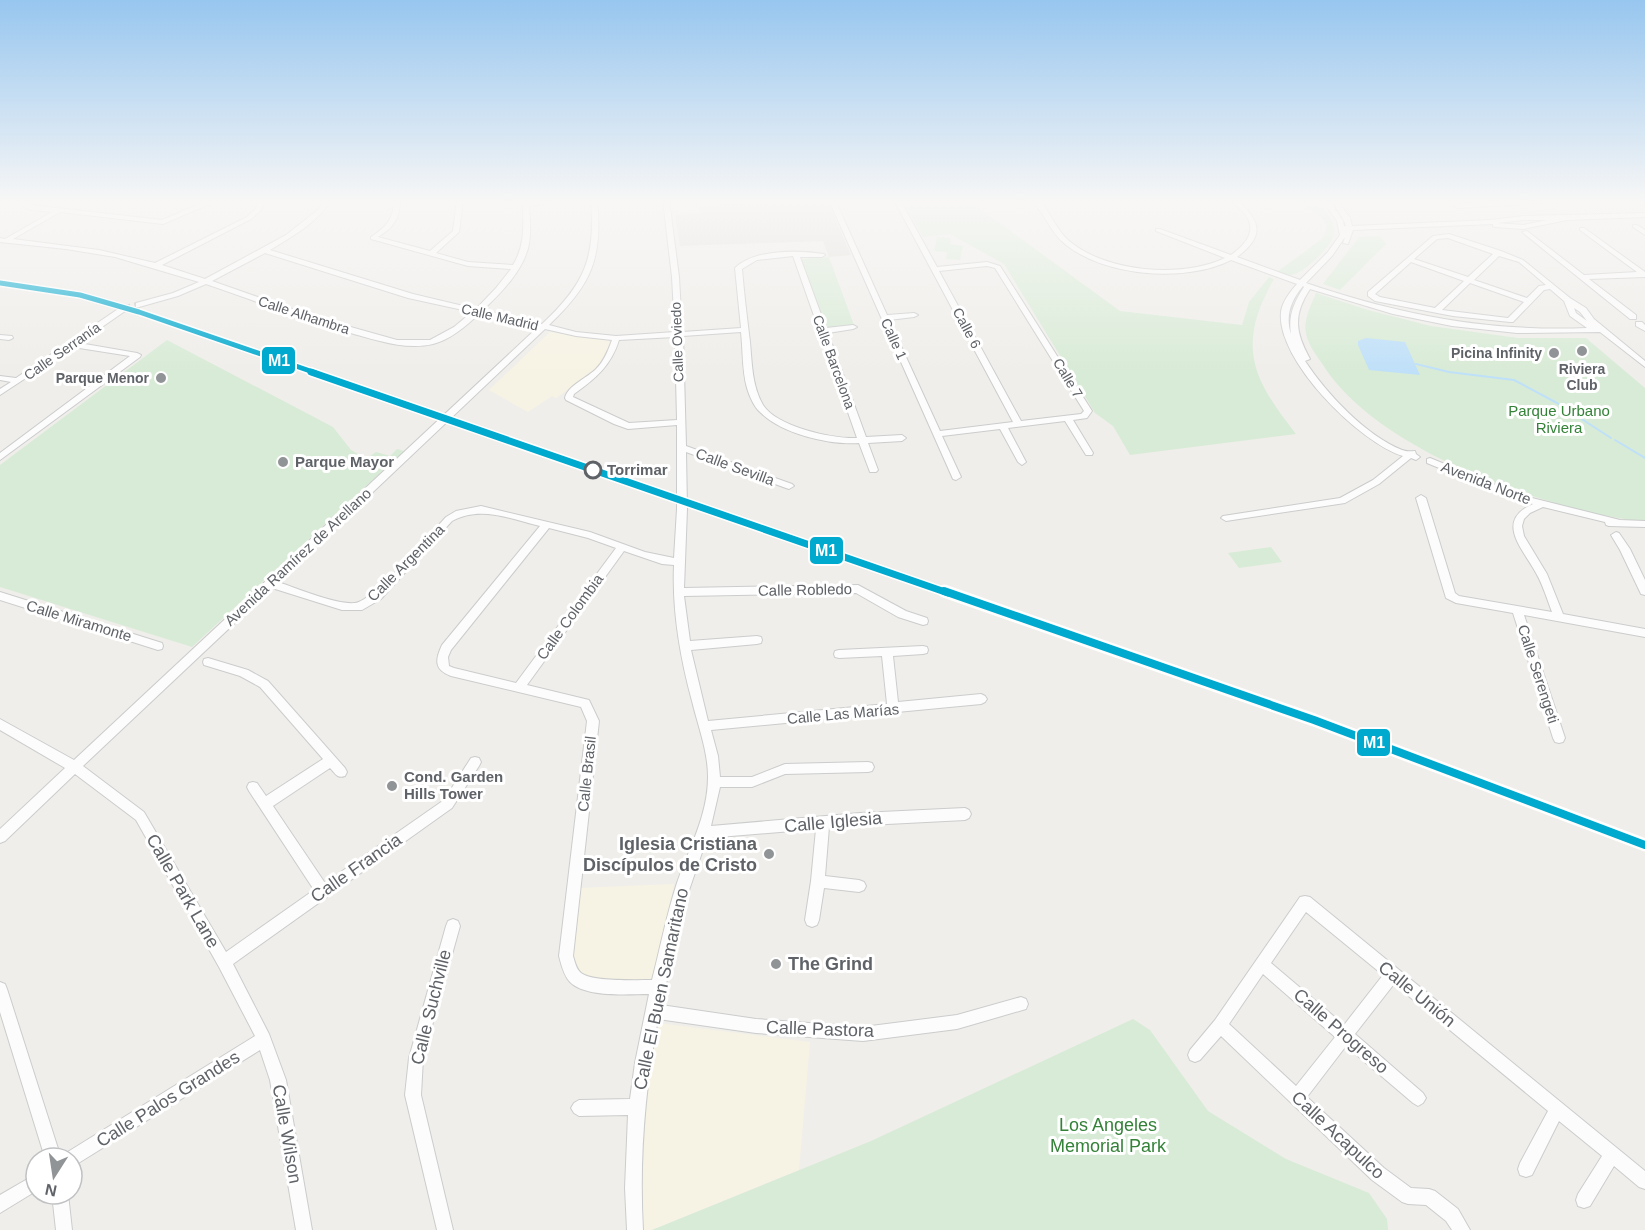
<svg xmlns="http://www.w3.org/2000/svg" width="1645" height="1230" font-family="Helvetica,sans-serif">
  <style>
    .commercial { fill: #f7f3e4 }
    .education { fill: #e2e0da }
    .green { fill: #d8ebd6 }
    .water { fill: #bfe0f9 }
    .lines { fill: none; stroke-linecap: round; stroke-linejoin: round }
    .stream { stroke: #bfe0f9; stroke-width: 2 }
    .minor-tunnel { stroke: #cbcbca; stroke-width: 7; stroke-dasharray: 7 4; stroke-linecap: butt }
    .minor-casing { stroke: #cbcccc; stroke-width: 2 }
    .minor { fill: #fdfcfc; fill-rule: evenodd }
    .metro-1-far2-casing { stroke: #fff; stroke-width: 8 }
    .metro-1-far1-casing { stroke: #fff; stroke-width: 10 }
    .metro-1-casing { stroke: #fff; stroke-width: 13 }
    .metro-1-far2 { stroke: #00a9ce; stroke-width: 5 }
    .metro-1-far1 { stroke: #00a9ce; stroke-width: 7 }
    .metro-1 { stroke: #00a9ce; stroke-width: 8 }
    .poi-dot { fill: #919496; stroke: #fff; stroke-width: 2 }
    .stop-dot { fill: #fff; stroke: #5f6368; stroke-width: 3 }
    .labels { text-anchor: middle; stroke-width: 6; stroke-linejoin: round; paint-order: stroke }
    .far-street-label { font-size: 14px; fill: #5f6368; stroke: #fff }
    .far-poi-label { font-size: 14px; font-weight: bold; fill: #5f6368; stroke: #fff; text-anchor: end }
    .park-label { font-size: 15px; fill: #348238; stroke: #fff }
    .poi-label { font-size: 15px; font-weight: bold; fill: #5f6368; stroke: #fff; text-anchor: start }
    .street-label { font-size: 15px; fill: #5f6368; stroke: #fff }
    .stop-label { font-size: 15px; font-weight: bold; fill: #5f6368; stroke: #fff; text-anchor: start }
    .near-street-label { font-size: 18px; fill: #5f6368; stroke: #fff }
    .near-poi-label { font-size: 18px; font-weight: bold; fill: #5f6368; stroke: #fff; text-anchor: end }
    .near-park-label { font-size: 18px; fill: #348238; stroke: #fff }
    .line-badge { stroke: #fff; stroke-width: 2 }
    .badge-label { font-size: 16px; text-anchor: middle; font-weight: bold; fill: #fff }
  </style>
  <rect width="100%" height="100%" fill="#efeeea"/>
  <!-- commercial -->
  <path class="commercial" d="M550,332L608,340L611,344L598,368L556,398L552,396L528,412L489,390Z
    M674,884L654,981L604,979L583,975L574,966L572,952L580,888Z
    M658,1023L810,1042L799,1170L652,1230H636L646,1080Z"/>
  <!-- education -->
  <path class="education" d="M767,200H827L851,255L829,257L823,241L680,246L675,215L701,213L699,207Z"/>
  <!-- green -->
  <path class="green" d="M902,200H968L1120,311L1242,325L1249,302L1269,277L1274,279C1236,346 1252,378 1296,434L1130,455L1113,426L1095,413L1004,264L950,234L923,237Z
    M1297,200H1316C1324,209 1336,221 1334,233C1333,246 1303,274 1291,275C1286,276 1282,273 1277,272L1323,238L1327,229L1324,220Z
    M1380,236L1386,244L1340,290L1323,284L1359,237Z
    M937,237L951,238L950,244L963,246L960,260L946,259L947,252L934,251Z
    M829,257L854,325L826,328L801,259Z
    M1316,293L1368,310L1431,326L1518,338H1586L1645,388V522C1547,510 1378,452 1323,365C1317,356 1308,345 1306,333C1303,320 1311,305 1316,293Z
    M167,340L333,427L351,450L366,459L376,452L390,456L397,449L404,451L192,647L0,587V465Z
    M1271,547L1282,562L1239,568L1228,553Z
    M1133,1019L1150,1030L1208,1111L1286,1159L1369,1193L1387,1219L1388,1230H652L871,1141Z"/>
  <!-- water -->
  <path class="water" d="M1366,338L1405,342L1420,375L1369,370L1358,345V341Z"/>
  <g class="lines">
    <!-- stream -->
    <path class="stream" d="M1416,364L1449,372L1514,380L1557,403L1611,438
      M1615,440L1645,458"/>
    <!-- minor-tunnel -->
    <path class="minor-tunnel" d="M124,309L139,305"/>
    <defs>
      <path id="minor" d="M20,200H26L30,205L162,220L209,200H219L163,224L60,212L13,239L99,250L155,263L247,217L256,208L260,200H266L261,210L251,219L162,265L205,279L286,235L319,209L325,200H331C317,223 293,236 270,250L413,294L476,309L496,288L511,269L468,266L371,239V237C386,227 394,219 394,200H400C400,219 393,228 378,237L430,251L453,231L457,200H463L459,232L436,253L468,262L513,265C526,244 523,223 523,200H569L529,206C530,218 531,232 529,244C524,270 501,293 483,310L542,324C584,285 596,258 591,200H597C603,259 591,285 549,325L576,332L616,336L675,332L672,277L663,200H669L679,277L682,332L741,328L735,268C754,249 798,250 824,254L825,255L822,257H800L826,328L853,325L857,327L853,329L828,333L866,437L902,435L906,438L902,441L868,443L878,470L876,472H870L859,443C829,445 782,434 760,412C754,407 749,395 747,388C742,371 743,350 741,332L683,336L686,446L792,484L794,486L789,489L786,488L686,452L687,509L684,588L858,585L906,611L927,618L928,621L927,624L923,625L898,617L856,593L684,596L690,641L757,636L761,637L762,640L761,643L757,644L691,650L708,721L887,704L882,656L839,658L835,657L834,654L835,651L839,650L923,646L927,647L928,650L927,653L923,654L893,656L898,702L981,694L985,696L987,699L985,702L981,704L897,712L893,714L890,713L711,730L718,756L720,777H752L785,764L868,762L872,763L874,767L872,771L868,772L785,774L752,787H720L711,826L860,813L965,808L969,810L971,814L969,818L965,820L829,827L825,876L859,880L864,882L866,886L864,890L859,892L824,888L819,920L817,925L812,927L807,925L805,920L811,881L816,829L707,838L686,899L661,1005L756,1019L863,1027L957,1015L1021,997L1026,999L1028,1004L1026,1009L957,1029L863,1041L756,1033L658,1019C645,1089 639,1159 643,1230H627L625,1188L628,1115L579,1116L574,1113L571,1108L574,1103L579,1100L630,1099L635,1063L649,994C628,994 586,998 570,982C564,976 561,964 559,956L587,721L581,707L451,676C434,670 435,660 442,645L540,526C511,519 480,505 452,521L381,599L362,610H342L272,588L83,766L144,812L226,952L314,890L249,791L247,787L249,783L253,782L257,783L266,796L323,759L260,687L240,676L204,665L203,662L204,659L208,658L248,670L268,681L345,768L347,772L345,776C337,779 335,773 330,768L273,806L325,883L444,800L471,758L475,757L479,758L481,762L479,766L452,808L233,964L269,1034L286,1080L312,1230H296L270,1080L260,1050L72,1167V1158H64L66,1153L255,1036L219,967L136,820L75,774L5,841L0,843V829L65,768L0,730V719L74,760L538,327L479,314C466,326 450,340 433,344C405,351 373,339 347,332C299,318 253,300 206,284L178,296L139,307H136V303L173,293L199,282L115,257L66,249L0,242V238L5,239L52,212C41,210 24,213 20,200ZM265,253L408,298L472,312L454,327L430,340H397L315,317L212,281ZM793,256L857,438C833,439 777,427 763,405C752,386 752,364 750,342C747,318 744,293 742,269L757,260ZM545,329L576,336L612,340C608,351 604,361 596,369C587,378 567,386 565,398L566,400L614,424L628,429L677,425V509L674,558L645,552L590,532L481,506L456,511L446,517C430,534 374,601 355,603C337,605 296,588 278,582ZM675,337L677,420L629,423L573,397L574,394C595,379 611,366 619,340ZM549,528L588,538L616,548L516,683L454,668L449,666L448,657L451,650ZM624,551L662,564L674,565C672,611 680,657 692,701C698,726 708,751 708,777C708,816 688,850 676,886C666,917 660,949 652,980C637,980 592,982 581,973C576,969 575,962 573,956L599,721L589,700L527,685Z
        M829,200H835L887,315L914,313L918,315L914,317L889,320L940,431L1013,422L894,200H900L937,267L987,262L1000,266L1092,411L1087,418L1073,420L1093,453L1092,455H1086L1065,421L1008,428L1026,462L1022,465L1018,462L1000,429L942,436L961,477L956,480L953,479ZM987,266L995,268L1084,411L1081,414L1021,421L939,271Z
        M1031,200H1038L1041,202C1051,214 1056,229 1068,240C1104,272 1182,279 1225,258L1156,231V229H1160L1231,255C1245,245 1258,231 1245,214C1241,209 1235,205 1230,200H1237C1262,222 1264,237 1237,257L1300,280L1327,253L1340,235L1337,221L1322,200H1329L1343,221L1344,226H1346L1345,223L1335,205L1336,204H1340L1350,218L1352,226L1491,220L1523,216L1645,213V217L1567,220L1523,229L1495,227L1493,226V224L1353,230L1348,244L1343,243L1345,237L1332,256L1306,283C1400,315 1487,332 1587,328L1570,316L1564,301L1550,289L1544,290L1513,322H1510L1453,316L1375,301L1368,296V292L1433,236L1449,234L1501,251L1523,260L1570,298L1586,308L1594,319L1645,361V367L1600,332L1517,333L1452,326L1393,314L1310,289C1293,315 1295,332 1310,359L1305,361C1327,394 1365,435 1402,450C1407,452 1410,451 1415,451L1416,454L1420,457L1416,460L1411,458L1379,484L1345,503L1226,521L1221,518L1223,516L1340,498L1373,480L1403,456C1360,443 1276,360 1281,312C1282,302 1290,292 1297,284L1231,260C1186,283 1105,277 1065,244C1050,232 1045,213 1031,200ZM1523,220H1548L1523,225L1497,223ZM1448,238L1493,254L1468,277L1414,259L1437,239ZM1499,256L1519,262L1546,285L1539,286L1527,298L1474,280ZM1411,262L1464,281L1435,308L1380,297L1375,294ZM1470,283L1524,302L1508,318L1442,310ZM1303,286L1304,287C1294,302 1288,316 1291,334C1285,316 1291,300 1303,286ZM1574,308L1580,312L1587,321L1576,313Z
        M1533,200H1586L1457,208L1454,206L1457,204Z
        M1633,225H1637L1645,230V235L1633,227Z
        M1580,228H1584L1645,272V277L1589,279L1636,315V319H1630L1522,232L1527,231L1584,275L1637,272L1580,230Z
        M121,307L128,309L79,343L137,353L141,355L140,357L0,460V453L130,356L73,347L0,395V389L11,382L0,380V376L16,378Z
        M1636,322H1642L1645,325V331L1636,326Z
        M0,335L12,336L13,338L9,340L0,339Z
        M1430,458L1520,495L1620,520L1645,521V527L1609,526L1606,525L1605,522L1543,507L1530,513L1524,519L1522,526L1524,536L1547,574L1563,614L1645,629V637L1524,615L1565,738L1563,742L1559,743L1555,742L1553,738L1513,613L1456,603L1446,598L1416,498L1421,495L1426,498L1455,593L1459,596L1552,612C1547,599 1543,585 1536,573C1523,549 1494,521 1533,504L1514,499L1427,463V459Z
        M1616,532L1619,533L1630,549L1645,580V595L1641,594L1620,550L1611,535Z
        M0,592L162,643L163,646L162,649L158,650L0,600Z
        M1305,896L1310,897L1645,1171V1189L1639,1187L1614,1166L1590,1206L1584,1208L1578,1206L1576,1200L1578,1194L1602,1156L1559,1121L1532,1175L1526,1177L1520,1175L1518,1169L1520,1163L1548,1111L1394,984L1355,1034L1423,1093L1426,1098L1423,1103L1418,1106L1413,1103L1346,1046L1307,1097L1384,1168L1411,1188L1429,1189L1435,1191L1458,1209L1470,1230H1452L1446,1221L1426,1205L1408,1204L1402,1202L1372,1180L1221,1036L1200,1060L1195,1062L1190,1060L1188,1055L1190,1050L1215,1020L1300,897ZM1306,912L1383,975L1344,1025L1271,963ZM1263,974L1335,1037L1296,1086L1229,1024Z
        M453,919L458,921L460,926L423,1058L421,1095L453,1230H437L405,1095L409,1058L446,926L448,921Z
        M0,982L5,984L7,989L61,1158H45L0,1012Z
        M36,1174V1191L0,1213V1195Z
        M52,1194H68L72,1230H56Z"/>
    </defs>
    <!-- minor casing -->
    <use href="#minor" class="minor-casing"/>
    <!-- minor -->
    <use href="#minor" class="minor"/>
    <defs>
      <path id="metro-1-far2" d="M0,283L80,295L139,312L316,373"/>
      <path id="metro-1-far1" d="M311,372L948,593"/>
      <path id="metro-1" d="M944,591L1314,720L1645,845"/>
    </defs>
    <!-- metro-1-far2 casing -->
    <use href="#metro-1-far2" class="metro-1-far2-casing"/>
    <!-- metro-1-far1 casing -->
    <use href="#metro-1-far1" class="metro-1-far1-casing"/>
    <!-- metro-1 casing -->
    <use href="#metro-1" class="metro-1-casing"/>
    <!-- metro-1-far2 -->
    <use href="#metro-1-far2" class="metro-1-far2"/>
    <!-- metro-1-far1 -->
    <use href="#metro-1-far1" class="metro-1-far1"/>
    <!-- metro-1 -->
    <use href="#metro-1" class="metro-1"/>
  </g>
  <!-- sky -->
  <linearGradient id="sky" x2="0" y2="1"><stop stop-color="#97c6ef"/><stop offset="0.54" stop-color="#f8f7f6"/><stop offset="1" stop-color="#f8f7f6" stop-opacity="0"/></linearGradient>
  <rect width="1645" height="373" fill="url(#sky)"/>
  <!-- markers -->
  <g class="poi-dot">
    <circle cx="1582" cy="351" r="6"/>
    <circle cx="1554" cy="353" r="6"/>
    <circle cx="161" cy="378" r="6"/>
    <circle cx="283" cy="462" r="6"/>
    <circle cx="392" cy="786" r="6"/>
    <circle cx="769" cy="854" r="6"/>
    <circle cx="776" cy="964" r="6"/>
  </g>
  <circle class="stop-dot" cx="593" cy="470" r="8"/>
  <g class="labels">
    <!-- far-street labels -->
    <g class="far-street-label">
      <text transform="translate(304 315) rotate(18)" y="5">Calle Alhambra</text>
      <text transform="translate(500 317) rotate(13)" y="5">Calle Madrid</text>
      <text transform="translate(967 328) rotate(62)" y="5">Calle 6</text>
      <text transform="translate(894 339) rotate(66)" y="5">Calle 1</text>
      <text transform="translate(677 342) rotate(-92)" y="5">Calle Oviedo</text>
      <text transform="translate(62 351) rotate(-35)" y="5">Calle Serranía</text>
      <text transform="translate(834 362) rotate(70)" y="5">Calle Barcelona</text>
      <text transform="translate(1068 378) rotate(59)" y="5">Calle 7</text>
    </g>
    <!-- far-poi labels -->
    <g class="far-poi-label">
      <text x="1542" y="358">Picina Infinity</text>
      <text x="1582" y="374" text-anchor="middle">Riviera<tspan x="1582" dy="16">Club</tspan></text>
      <text x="149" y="383">Parque Menor</text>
    </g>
    <!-- park labels -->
    <g class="park-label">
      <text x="1559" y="416">Parque Urbano<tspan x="1559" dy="17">Riviera</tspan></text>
    </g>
    <!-- poi labels -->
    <g class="poi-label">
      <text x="295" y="467">Parque Mayor</text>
      <text x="404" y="782">Cond. Garden<tspan x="404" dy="17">Hills Tower</tspan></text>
    </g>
    <!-- street labels -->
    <g class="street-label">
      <text transform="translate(735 467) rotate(20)" y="5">Calle Sevilla</text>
      <text transform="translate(1486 483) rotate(21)" y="5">Avenida Norte</text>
      <text transform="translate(298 557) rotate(-43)" y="5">Avenida Ramírez de Arellano</text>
      <text transform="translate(406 563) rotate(-45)" y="5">Calle Argentina</text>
      <text transform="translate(805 590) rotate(-1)" y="5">Calle Robledo</text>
      <text transform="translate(570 617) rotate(-54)" y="5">Calle Colombia</text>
      <text transform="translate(79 621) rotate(17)" y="5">Calle Miramonte</text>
      <text transform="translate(1538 674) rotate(72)" y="5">Calle Serengeti</text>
      <text transform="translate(843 714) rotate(-5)" y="5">Calle Las Marías</text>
      <text transform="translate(587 774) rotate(-84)" y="5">Calle Brasil</text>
    </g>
    <!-- stop labels -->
    <g class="stop-label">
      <text x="607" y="475">Torrimar</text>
    </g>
    <!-- near-street labels -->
    <g class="near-street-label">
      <text transform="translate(833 822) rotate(-5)" y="6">Calle Iglesia</text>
      <text transform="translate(356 868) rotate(-35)" y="6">Calle Francia</text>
      <text transform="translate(183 891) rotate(60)" y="6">Calle Park Lane</text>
      <text transform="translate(661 989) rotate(-78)" y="6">Calle El Buen Samaritano</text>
      <text transform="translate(1417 994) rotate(39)" y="6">Calle Unión</text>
      <text transform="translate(431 1007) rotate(-76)" y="6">Calle Suchville</text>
      <text transform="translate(820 1029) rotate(2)" y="6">Calle Pastora</text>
      <text transform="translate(1341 1031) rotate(41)" y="6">Calle Progreso</text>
      <text transform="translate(168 1099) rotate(-32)" y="6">Calle Palos Grandes</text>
      <text transform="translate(287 1134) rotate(80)" y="6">Calle Wilson</text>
      <text transform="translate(1338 1135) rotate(43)" y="6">Calle Acapulco</text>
    </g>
    <!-- near-poi labels -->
    <g class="near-poi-label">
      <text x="757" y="850">Iglesia Cristiana<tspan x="757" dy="21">Discípulos de Cristo</tspan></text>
      <text x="788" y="970" text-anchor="start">The Grind</text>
    </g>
    <!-- near-park labels -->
    <g class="near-park-label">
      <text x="1108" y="1131">Los Angeles<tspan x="1108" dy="21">Memorial Park</tspan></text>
    </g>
  </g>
  <g class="line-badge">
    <rect x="261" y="346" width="35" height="29" rx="6" fill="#00a9ce"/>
    <rect x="809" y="536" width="35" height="29" rx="6" fill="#00a9ce"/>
    <rect x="1356" y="728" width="35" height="29" rx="6" fill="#00a9ce"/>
  </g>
  <g class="badge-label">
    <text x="279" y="366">M1</text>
    <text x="826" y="556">M1</text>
    <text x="1374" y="748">M1</text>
  </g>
  <!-- north arrow -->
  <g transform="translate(54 1176) rotate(192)"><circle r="28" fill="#ffffff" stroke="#bfc1c3" stroke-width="1.5"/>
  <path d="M0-4.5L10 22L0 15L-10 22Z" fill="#919496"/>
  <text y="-9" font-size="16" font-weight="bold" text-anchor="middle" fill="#5f6368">N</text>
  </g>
</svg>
